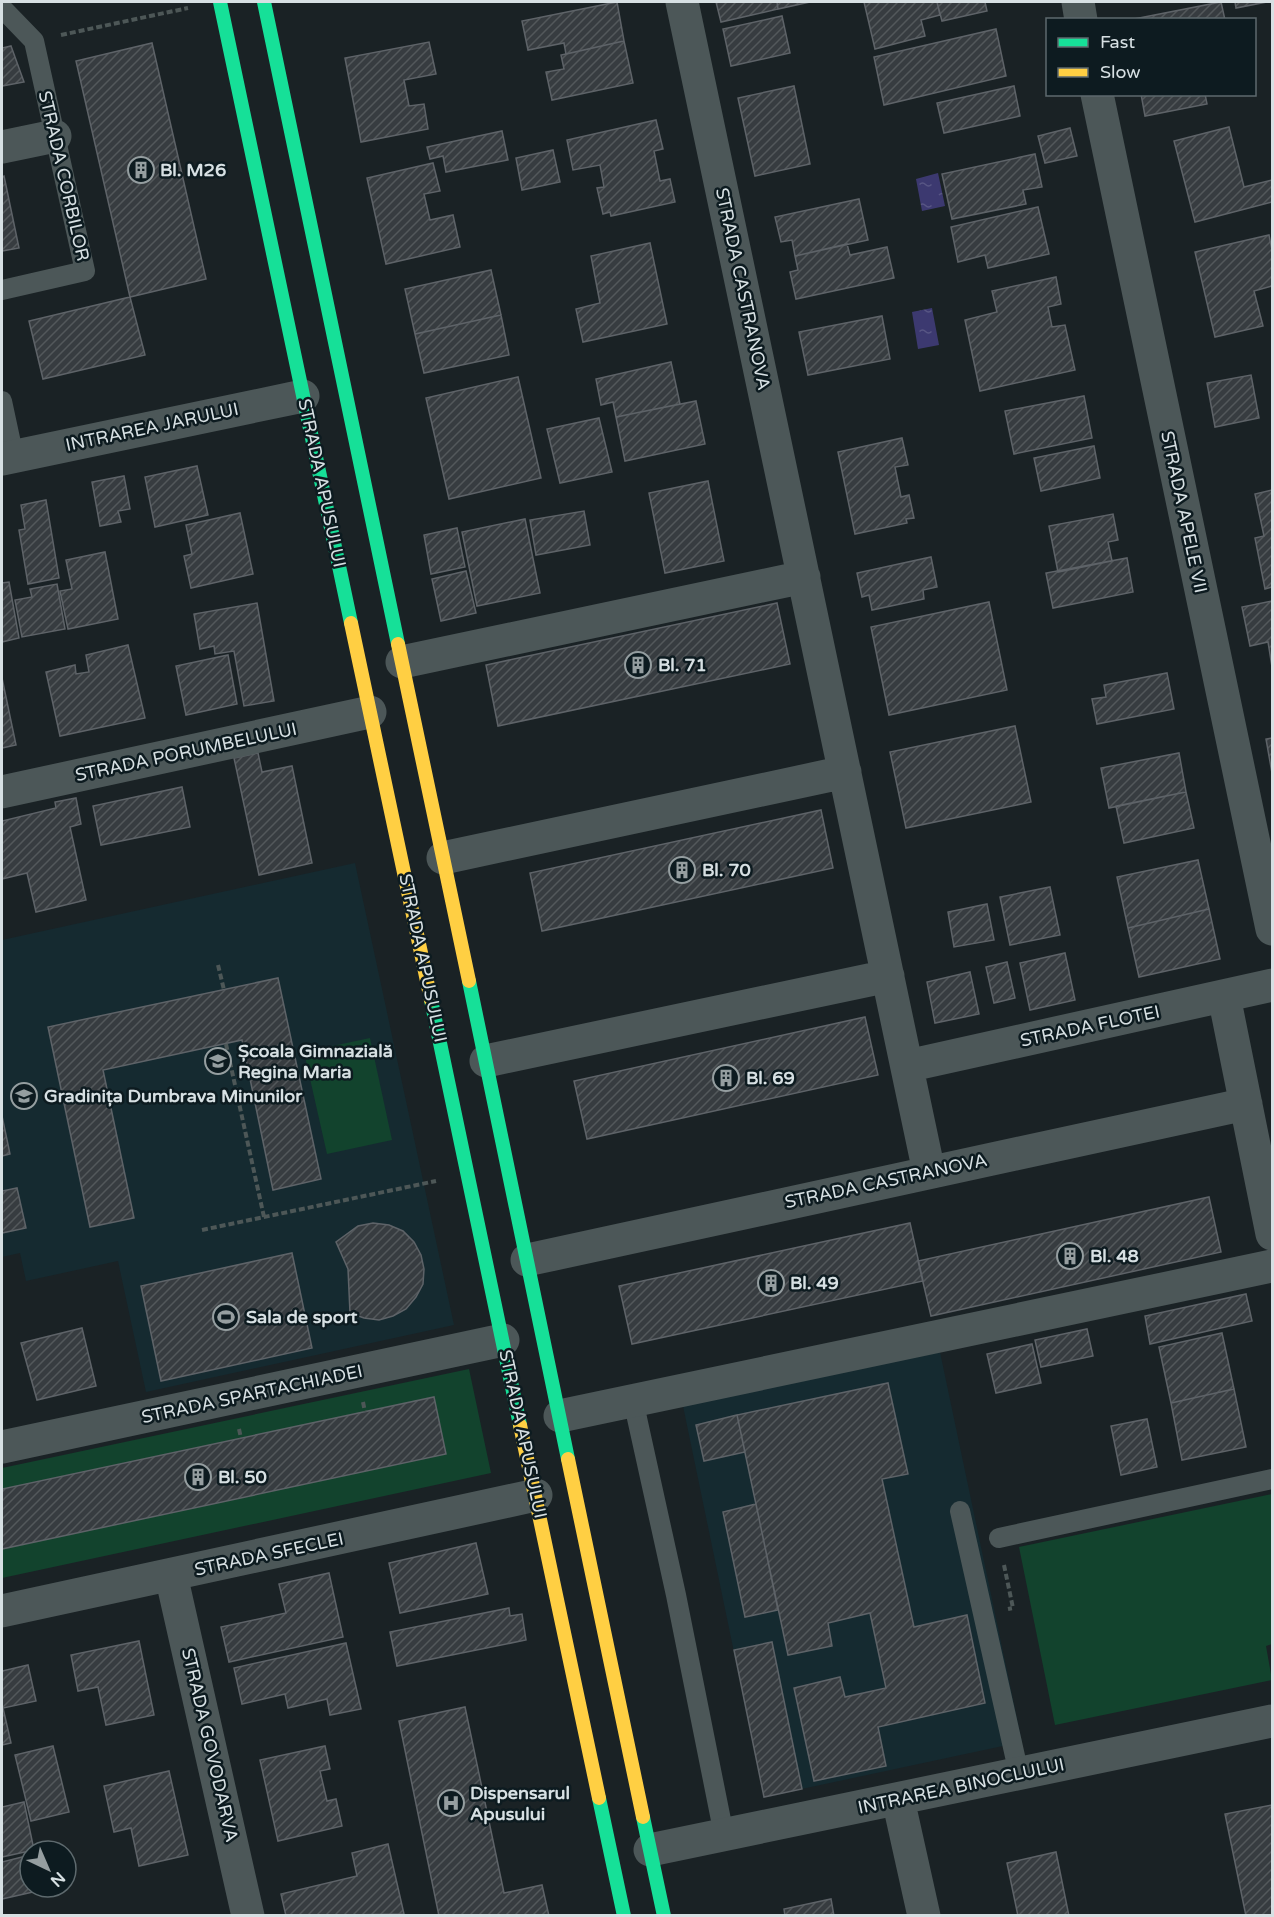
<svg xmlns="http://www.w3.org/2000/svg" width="1274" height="1917" font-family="'Varela Round',sans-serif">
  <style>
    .built { fill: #152a30 }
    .green { fill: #12432d }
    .water { fill: url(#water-ripples) }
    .building { fill: url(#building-hatch); stroke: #5e6368; stroke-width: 1.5 }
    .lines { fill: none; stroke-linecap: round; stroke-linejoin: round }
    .path { stroke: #4d5757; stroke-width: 4; stroke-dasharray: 6 3; stroke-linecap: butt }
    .lane { stroke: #4c5758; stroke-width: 20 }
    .street { stroke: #4c5758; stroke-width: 33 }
    .fast { stroke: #16e098; stroke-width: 14 }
    .slow { stroke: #ffcf43; stroke-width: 14 }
    .labels { text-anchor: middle; stroke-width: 5; stroke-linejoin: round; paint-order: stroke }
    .poi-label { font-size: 18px; font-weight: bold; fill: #d7e0e3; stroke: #0d1b20; text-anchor: start }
    .street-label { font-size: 18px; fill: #d7e0e3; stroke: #0d1b20 }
  </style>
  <defs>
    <pattern id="water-ripples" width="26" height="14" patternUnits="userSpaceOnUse" patternTransform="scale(1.5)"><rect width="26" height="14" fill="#3c3970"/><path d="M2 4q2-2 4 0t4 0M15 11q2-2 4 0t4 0" fill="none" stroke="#575584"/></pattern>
    <pattern id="building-hatch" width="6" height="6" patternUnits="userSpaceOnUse" patternTransform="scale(1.5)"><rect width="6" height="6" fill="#373c40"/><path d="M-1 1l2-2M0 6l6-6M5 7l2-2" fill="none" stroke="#53585b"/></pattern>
  </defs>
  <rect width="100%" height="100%" fill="#1a2225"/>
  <!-- built -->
  <path class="built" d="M355,863L454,1325L146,1392L118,1261L26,1281L20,1253L2,1257V940Z
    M940,1352L1022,1742L764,1797L683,1406Z"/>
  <!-- green -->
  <path class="green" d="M370,1038L392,1140L327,1154L304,1052Z
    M469,1369L491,1473L2,1578V1549L446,1454L433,1397L2,1489V1468Z
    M1272,1494V1644L1266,1646L1272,1680L1055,1725L1019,1547Z"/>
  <!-- water -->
  <path class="water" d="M938,173L945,206L922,211L916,179Z
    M932,308L939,345L918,349L912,312Z"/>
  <!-- building -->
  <path class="building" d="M617,2L624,41L566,54L564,43L528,50L522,21Z
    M716,2H777L778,9L721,22Z
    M777,2H810L778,9Z
    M864,2H937L940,15L921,20L925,36L875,49Z
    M937,2H985L987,11L942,21Z
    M1221,2L1225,20H1129Z
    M1235,2H1267L1236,8Z
    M782,16L790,53L731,66L723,29Z
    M996,29L1006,76L884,105L874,57Z
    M624,41L633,83L552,100L546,72L564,69L561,55Z
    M429,42L436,74L404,80L409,106L424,104L428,129L361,142L345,58Z
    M152,43L206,279L130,297L76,61Z
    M11,46L24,82L2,86V48Z
    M794,86L810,164L755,176L738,98Z
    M1014,86L1020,116L944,133L937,103Z
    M1141,94H1205L1207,104L1145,116Z
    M656,120L663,149L654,151L660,181L670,179L675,202L611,216L610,212L603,214L597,188L604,187L600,165L573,170L567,140Z
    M1229,127L1244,187L1272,180V202L1195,222L1174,141Z
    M1070,128L1077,156L1045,163L1038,136Z
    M502,131L508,160L446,172L443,156L430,159L427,147Z
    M553,150L560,182L522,190L516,158Z
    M1035,154L1042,187L1023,190L1026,204L952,219L942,174Z
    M433,163L440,191L424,194L430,220L453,215L460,247L386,264L367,178Z
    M4,176L19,248L2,251V177Z
    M859,199L868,240L795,256L792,240L781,242L775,217Z
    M1038,207L1049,254L988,268L985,255L958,262L951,227Z
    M1269,235L1272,250V286L1254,291L1263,326L1215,337L1195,252Z
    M650,243L667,324L583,342L576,309L600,303L591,256Z
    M847,244L850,255L887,247L894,278L796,299L790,272L798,270L795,256Z
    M491,270L501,315L415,334L405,289Z
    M1056,277L1061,304L1048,307L1052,327L1065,325L1075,370L980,391L965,320L997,312L992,291Z
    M130,297L145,355L43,379L29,321Z
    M501,315L509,355L424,373L415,334Z
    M882,316L890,359L808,375L799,332Z
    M671,362L680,404L616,417L613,402L601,405L596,379Z
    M1251,375L1259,418L1215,427L1207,383Z
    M518,377L541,478L449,499L426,398Z
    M1084,396L1092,438L1014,454L1005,411Z
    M696,401L705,444L625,461L616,417Z
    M599,418L612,472L560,483L547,429Z
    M902,438L908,465L895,467L901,497L909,495L914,518L906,519L907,523L855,534L838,452Z
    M1094,446L1100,478L1041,491L1034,458Z
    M197,466L208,515L155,527L145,477Z
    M124,476L130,509L118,511L121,522L100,526L92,482Z
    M708,481L724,561L665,573L649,493Z
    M1272,490V587L1265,589L1255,538L1264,536L1255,494Z
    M46,500L59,578L28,584L19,530L25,529L21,505Z
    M584,511L590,545L536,555L530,520Z
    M240,513L253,574L191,588L184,556L192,554L186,525Z
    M1113,514L1118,540L1108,542L1112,561L1058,572L1049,526Z
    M525,519L540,593L477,606L462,532Z
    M457,528L465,567L431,574L424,535Z
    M105,552L118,619L68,629L60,591L72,589L66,560Z
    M931,557L937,587L923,590L924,599L872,610L869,595L862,597L857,573Z
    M1127,558L1133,592L1053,608L1046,573Z
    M466,571L476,613L441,621L432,579Z
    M9,582L19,638L2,642V583Z
    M57,584L65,629L22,637L15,600L32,597L30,589Z
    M1272,601V667L1268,642L1250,646L1242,607Z
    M989,602L1007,690L889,715L871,627Z
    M257,603L274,701L244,706L234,651L215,654L214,646L200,649L194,614Z
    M777,603L790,664L498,726L486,665Z
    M128,645L145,718L60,736L46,672L75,665L76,674L89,672L86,655Z
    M228,655L237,704L186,715L176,666Z
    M1167,673L1174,709L1097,724L1092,699L1106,697L1104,685Z
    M2,678L16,745L2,748Z
    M1015,726L1031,802L906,828L890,752Z
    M1272,738V773L1266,739Z
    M258,753L262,772L292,766L312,863L259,875L234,758Z
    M1179,753L1186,792L1109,808L1101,768Z
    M182,787L190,827L101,845L93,806Z
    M1186,792L1194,828L1124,843L1116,806Z
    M76,798L81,824L70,827L86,900L36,912L27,873L2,879V821L56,808L55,802Z
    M821,810L833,868L542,931L530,873Z
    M1198,860L1209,909L1128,928L1117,877Z
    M1050,887L1060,935L1010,945L1000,897Z
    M987,904L994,940L954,947L948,912Z
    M1209,909L1220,959L1139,977L1128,928Z
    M1065,953L1075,1000L1030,1010L1020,963Z
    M1007,962L1015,998L994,1003L986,967Z
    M970,972L979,1014L935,1023L927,982Z
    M278,978L321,1179L273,1190L242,1040L103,1070L134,1218L90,1227L48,1027Z
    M865,1017L878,1075L587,1139L574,1081Z
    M2,1116L10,1154L2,1156Z
    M17,1188L26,1228L2,1233V1191Z
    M1209,1197L1221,1252L931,1316L918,1261Z
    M373,1223L389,1225L403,1231L414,1242L421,1255L424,1269L423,1284L416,1297L406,1309L393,1316L379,1320L364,1318L350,1313L348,1269L336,1242L358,1226Z
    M910,1223L923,1281L632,1344L619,1286Z
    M292,1253L312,1348L161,1381L141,1286Z
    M1246,1294L1252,1321L1150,1344L1145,1316Z
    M82,1328L96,1386L37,1400L21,1343Z
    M1087,1329L1093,1356L1041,1367L1035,1340Z
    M1222,1333L1234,1389L1171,1403L1159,1347Z
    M1032,1344L1041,1383L996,1393L987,1354Z
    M888,1383L908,1474L882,1479L914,1627L967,1615L985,1703L878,1727L886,1766L814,1781L794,1688L840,1677L845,1697L886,1688L870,1613L828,1623L832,1646L788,1655L737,1415Z
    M1234,1389L1246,1447L1182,1460L1171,1403Z
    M434,1397L446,1454L2,1549V1489Z
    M737,1415L745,1452L704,1461L696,1425Z
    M1147,1419L1157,1467L1121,1475L1111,1426Z
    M756,1504L778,1610L745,1617L723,1512Z
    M476,1543L488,1594L400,1613L389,1563Z
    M329,1573L343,1637L229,1662L221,1627L286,1613L279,1584Z
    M509,1608L510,1616L522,1614L526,1640L397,1666L390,1632Z
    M139,1641L154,1715L106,1725L98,1687L78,1691L71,1655Z
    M772,1642L802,1789L764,1797L734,1650Z
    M346,1643L361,1709L330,1715L327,1699L288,1708L285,1694L242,1704L234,1668Z
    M28,1665L36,1701L3,1708L11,1743L2,1745V1671Z
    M465,1707L504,1893L542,1885L549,1916H439L399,1721Z
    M53,1746L69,1812L31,1821L15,1755Z
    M325,1746L330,1769L320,1771L327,1801L336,1799L342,1826L278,1841L260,1760Z
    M169,1771L188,1855L139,1866L131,1828L114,1832L104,1786Z
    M24,1802L34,1850L2,1857V1807Z
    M1272,1805V1916H1246L1225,1814Z
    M388,1844L404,1914L286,1916L281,1894L357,1876L352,1853Z
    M1056,1852L1069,1916H1018L1007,1863Z
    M30,1855V1887H41L42,1890L2,1899V1862Z
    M831,1899L834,1916H785L784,1909Z"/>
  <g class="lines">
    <!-- path -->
    <path class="path" d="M61,35L188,8
      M218,965L224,990
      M226,1044L264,1217
      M202,1230L436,1181
      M363,1402L365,1412
      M239,1429L241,1438
      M1004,1565L1013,1608L1008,1609"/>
    <!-- lane -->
    <path class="lane" d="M2,8L34,41L85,271L2,290
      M2,401L14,457
      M633,1400L676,1595L724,1835
      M960,1511L1019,1774
      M999,1538L1272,1479"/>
    <!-- street -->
    <path class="street" d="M682,2L929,1172
      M1078,2L1081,20
      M1097,94L1272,929
      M2,147L55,136
      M2,459L303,396
      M402,662L804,577
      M2,792L370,712
      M443,858L845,772
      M1224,996L1272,1234
      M486,1061L888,976
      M907,1066L1272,985
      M527,1260L1246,1104
      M560,1416L1272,1266
      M2,1447L503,1340
      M171,1575L248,1916
      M2,1611L536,1495
      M898,1799L924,1916
      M650,1850L1272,1721"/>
    <!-- fast -->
    <path class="fast" d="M220,2L351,623
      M264,2L398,644
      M469,981L568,1459
      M431,1000L520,1425
      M599,1798L624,1916
      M643,1817L664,1916"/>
    <!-- slow -->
    <path class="slow" d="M351,623L431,1000
      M398,644L469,981
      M520,1425L599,1798
      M568,1459L643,1817"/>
  </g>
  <!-- icons -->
  <defs>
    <symbol id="building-ring" viewBox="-11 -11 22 22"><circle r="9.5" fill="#0d1b20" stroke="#959ea0" stroke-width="1.5"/><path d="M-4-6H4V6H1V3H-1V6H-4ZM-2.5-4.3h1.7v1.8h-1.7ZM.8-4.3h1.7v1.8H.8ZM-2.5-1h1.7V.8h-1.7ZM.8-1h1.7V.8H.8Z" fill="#959ea0"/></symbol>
    <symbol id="school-ring" viewBox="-11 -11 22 22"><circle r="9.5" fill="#0d1b20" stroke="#959ea0" stroke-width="1.5"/><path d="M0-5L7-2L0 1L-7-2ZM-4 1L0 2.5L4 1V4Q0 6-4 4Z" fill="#959ea0"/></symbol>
    <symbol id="stadium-ring" viewBox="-11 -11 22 22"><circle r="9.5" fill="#0d1b20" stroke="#959ea0" stroke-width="1.5"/><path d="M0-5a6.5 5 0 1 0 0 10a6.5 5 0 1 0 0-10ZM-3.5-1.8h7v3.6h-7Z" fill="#959ea0"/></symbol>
    <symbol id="hospital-ring" viewBox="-11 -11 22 22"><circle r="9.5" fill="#0d1b20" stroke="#959ea0" stroke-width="1.5"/><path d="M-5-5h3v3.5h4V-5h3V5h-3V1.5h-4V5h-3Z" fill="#959ea0"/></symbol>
  </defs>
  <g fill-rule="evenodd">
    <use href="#building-ring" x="126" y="155" width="30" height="30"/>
    <use href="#building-ring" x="623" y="650" width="30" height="30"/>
    <use href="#building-ring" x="667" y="855" width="30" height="30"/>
    <use href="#school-ring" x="203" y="1046" width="30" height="30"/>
    <use href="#building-ring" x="711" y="1063" width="30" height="30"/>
    <use href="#school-ring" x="9" y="1081" width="30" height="30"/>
    <use href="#building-ring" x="1055" y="1241" width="30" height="30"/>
    <use href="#building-ring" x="756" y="1268" width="30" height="30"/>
    <use href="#stadium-ring" x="211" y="1302" width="30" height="30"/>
    <use href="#building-ring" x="183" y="1462" width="30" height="30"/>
    <use href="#hospital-ring" x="436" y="1788" width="30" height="30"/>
  </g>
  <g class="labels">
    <!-- poi labels -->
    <g class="poi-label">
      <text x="160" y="176">Bl. M26</text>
      <text x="658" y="671">Bl. 71</text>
      <text x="702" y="876">Bl. 70</text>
      <text x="238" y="1057">Școala Gimnazială<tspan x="238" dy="21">Regina Maria</tspan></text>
      <text x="746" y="1084">Bl. 69</text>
      <text x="44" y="1102">Gradinița Dumbrava Minunilor</text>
      <text x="1090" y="1262">Bl. 48</text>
      <text x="790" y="1289">Bl. 49</text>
      <text x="246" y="1323">Sala de sport</text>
      <text x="218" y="1483">Bl. 50</text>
      <text x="470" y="1799">Dispensarul<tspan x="470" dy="21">Apusului</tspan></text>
    </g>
    <!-- street labels -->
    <g class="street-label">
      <text transform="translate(64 176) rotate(77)" y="6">STRADA CORBILOR</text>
      <text transform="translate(743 289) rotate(78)" y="6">STRADA CASTRANOVA</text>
      <text transform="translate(152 427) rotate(-12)" y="6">INTRAREA JARULUI</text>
      <text transform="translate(322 483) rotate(78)" y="6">STRADA APUSULUI</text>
      <text transform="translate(1184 512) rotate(78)" y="6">STRADA APELE VII</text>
      <text transform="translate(186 752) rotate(-12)" y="6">STRADA PORUMBELULUI</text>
      <text transform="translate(423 958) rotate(78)" y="6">STRADA APUSULUI</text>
      <text transform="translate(1090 1026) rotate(-12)" y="6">STRADA FLOTEI</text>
      <text transform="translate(886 1181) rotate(-12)" y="6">STRADA CASTRANOVA</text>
      <text transform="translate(252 1394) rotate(-12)" y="6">STRADA SPARTACHIADEI</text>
      <text transform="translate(523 1434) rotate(78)" y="6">STRADA APUSULUI</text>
      <text transform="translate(269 1554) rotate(-12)" y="6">STRADA SFECLEI</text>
      <text transform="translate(210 1745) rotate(77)" y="6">STRADA GOVODARVA</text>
      <text transform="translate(961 1786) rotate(-12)" y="6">INTRAREA BINOCLULUI</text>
    </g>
  </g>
  <!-- border -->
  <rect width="1274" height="1917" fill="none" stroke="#d7e0e3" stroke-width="6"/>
  <!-- legend -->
  <rect x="1046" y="18" width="210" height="78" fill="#0d1b20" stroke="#5e6a6e" stroke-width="1.5"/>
  <rect x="1058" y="38" width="30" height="9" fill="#16e098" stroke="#5e6a6e" stroke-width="1.5"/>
  <text x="1100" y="48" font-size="18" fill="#d7e0e3">Fast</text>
  <rect x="1058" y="68" width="30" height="9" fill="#ffcf43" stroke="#5e6a6e" stroke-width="1.5"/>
  <text x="1100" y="78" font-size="18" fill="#d7e0e3">Slow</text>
  <!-- north arrow -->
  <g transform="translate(48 1869) rotate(136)"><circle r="28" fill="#0d1b20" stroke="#5e6a6e" stroke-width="1.5"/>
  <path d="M0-4.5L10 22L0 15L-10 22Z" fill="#959ea0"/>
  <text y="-9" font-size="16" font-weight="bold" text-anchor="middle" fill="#d7e0e3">N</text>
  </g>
</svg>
